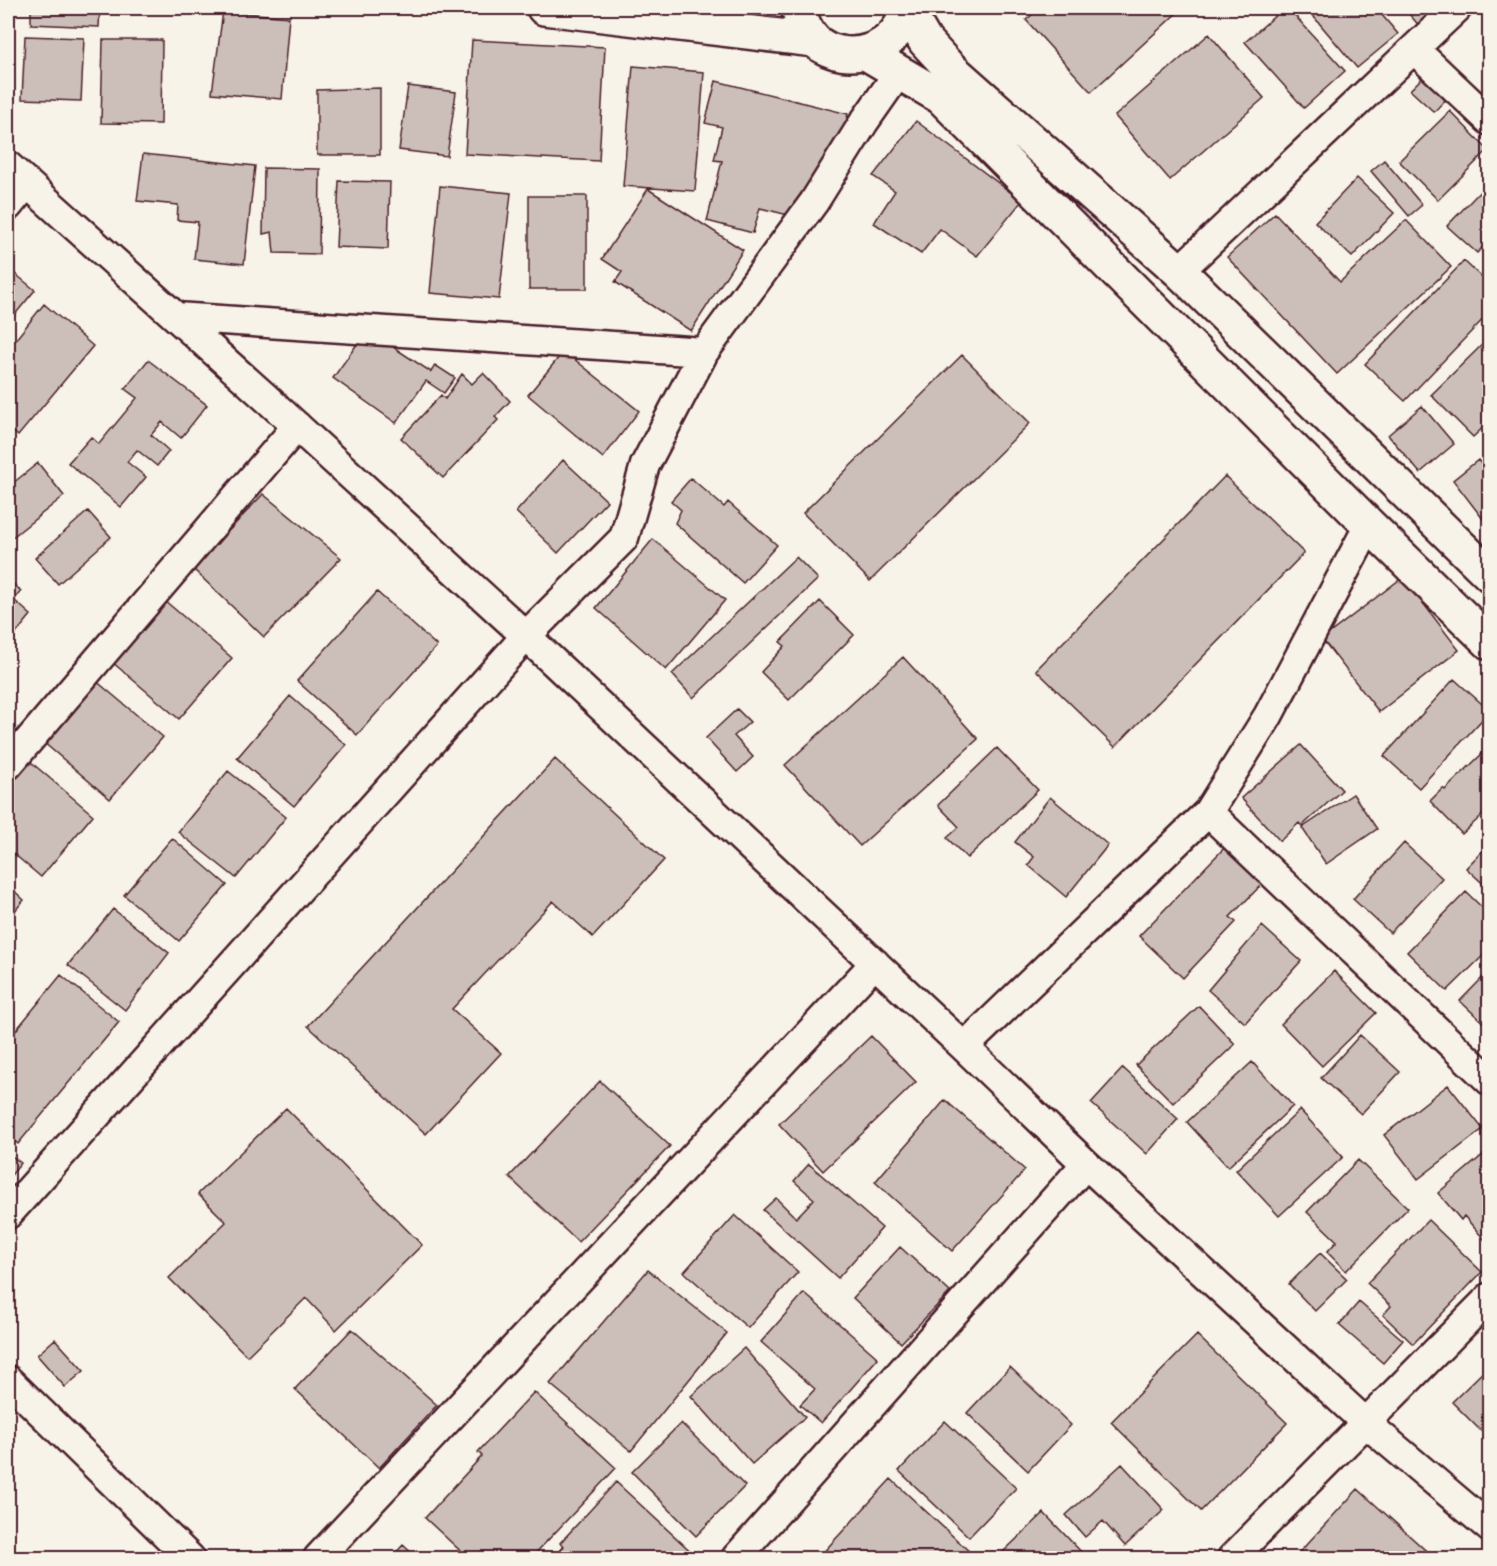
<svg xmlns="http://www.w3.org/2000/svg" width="1497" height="1566" font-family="Kalam,sans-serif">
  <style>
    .building { fill: #ccbfb9; stroke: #4a1f2b; stroke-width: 1.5 }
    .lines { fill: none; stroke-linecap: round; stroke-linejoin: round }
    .street-casing { stroke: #4a1f2b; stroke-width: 33 }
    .secondary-casing { stroke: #4a1f2b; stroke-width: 38 }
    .street { stroke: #f7f3e8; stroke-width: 28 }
    .secondary { stroke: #f7f3e8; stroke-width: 33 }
  </style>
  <rect width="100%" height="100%" fill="#f7f3e8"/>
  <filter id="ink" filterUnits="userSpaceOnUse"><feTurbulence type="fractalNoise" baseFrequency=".0167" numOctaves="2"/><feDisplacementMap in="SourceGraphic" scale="12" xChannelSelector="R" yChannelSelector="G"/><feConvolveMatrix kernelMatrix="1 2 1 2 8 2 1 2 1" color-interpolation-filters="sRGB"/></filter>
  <g filter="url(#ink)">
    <!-- building -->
    <path class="building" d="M8,8H12L10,42H8Z
      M31,8H100L99,27L31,24Z
      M1040,8H1175L1179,11L1091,92L1026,20Z
      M1284,8H1288L1345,71L1304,108L1245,42Z
      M1313,8H1376L1398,34L1357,68L1309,11Z
      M1404,8H1446L1421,28Z
      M223,11L289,17L282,99L212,93Z
      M1209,34L1264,98L1170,180L1115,116Z
      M25,36L84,38L81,101L22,99Z
      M103,40H162L161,124L101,123Z
      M472,40L605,47L599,161L465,154Z
      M633,66L704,72L695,191L623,186Z
      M1423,77L1446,99L1434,112L1410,90Z
      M716,81L848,114L838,154L796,217L760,208L753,233L707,221L722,161L714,160L722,127L705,123Z
      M408,86L456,92L447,156L399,150Z
      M380,88V155H317V90Z
      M1450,111L1488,150L1438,200L1399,161Z
      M916,121L1022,201L977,256L940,229L921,254L874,223L895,191L873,176Z
      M143,154L255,166L244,264L194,259L198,222L177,220L178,205L137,201Z
      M1384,160L1422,205L1409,216L1371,171Z
      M264,168L320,169L319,254L274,253L272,232L263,234Z
      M1357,178L1394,213L1352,257L1315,222Z
      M339,181L390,182L388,249L336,247Z
      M1490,181V240L1477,253L1447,226Z
      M440,186L511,193L499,299L430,293Z
      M648,189L743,250L691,331L615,282L622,272L602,259Z
      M529,196H587V289H529Z
      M1275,213L1340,282L1406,220L1451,267L1337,374L1227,257Z
      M1464,261L1490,285V312L1405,401L1365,364Z
      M8,268L35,290L8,323Z
      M44,304L93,346L18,436L8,427V349Z
      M367,330L431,372L435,365L455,378L444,393L426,381L396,423L333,378Z
      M1490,337V421L1473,437L1431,395Z
      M564,351L639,411L603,458L528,395Z
      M962,355L1030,423L870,581L803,513Z
      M148,360L207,405L181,438L162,422L151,435L169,451L157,466L137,450L127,462L146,477L121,507L68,463L91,437L99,444L137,398L125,389Z
      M483,373L510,401L495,417L498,420L443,478L401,438L441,395L445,399L462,374L472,384Z
      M1422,406L1454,444L1420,473L1388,435Z
      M563,460L607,501L558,553L516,512Z
      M1478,460L1490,475V514L1483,519L1453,480Z
      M38,463L64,496L10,539L8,536V487Z
      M1225,476L1304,553L1115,747L1036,670Z
      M691,478L724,507L728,502L777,545L743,583L675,523L681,510L671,501Z
      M263,494L341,558L264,637L193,569Z
      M88,511L111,537L58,584L35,558Z
      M653,539L725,600L666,670L596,608Z
      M796,557L818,579L693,698L672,674Z
      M1403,577L1459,650L1379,712L1322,639Z
      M8,579L21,591L14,600L31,615L8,643Z
      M377,592L437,646L357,735L297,681Z
      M164,600L232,658L179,719L112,662Z
      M820,601L854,635L789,700L761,672L785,646L780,642Z
      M903,657L978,739L860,846L785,765Z
      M1454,679L1490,711L1419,788L1384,756Z
      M95,680L163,737L110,799L43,742Z
      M290,696L346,745L294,806L237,758Z
      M737,709L750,722L734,736L753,757L737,772L706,738Z
      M1301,745L1342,790L1302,826L1299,823L1280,841L1241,798Z
      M1490,746V808L1462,834L1430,801L1443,788L1445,790Z
      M997,748L1038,790L967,858L947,838L959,827L938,805Z
      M26,758L93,815L41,877L8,849V780Z
      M555,759L664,860L593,937L553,901L452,1009L501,1053L426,1134L308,1026Z
      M228,771L286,817L236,878L178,832Z
      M1353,794L1377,829L1326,864L1302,828Z
      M1050,797L1108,845L1066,897L1028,865L1034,857L1015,842Z
      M172,838L227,885L179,941L124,895Z
      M1404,843L1442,878L1390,933L1353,899Z
      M1490,843V890L1466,868Z
      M1225,847L1263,883L1230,917L1236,922L1183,978L1139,936Z
      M8,885L24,900L8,919Z
      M1466,892L1490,915V949L1447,991L1407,952Z
      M113,909L169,953L125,1010L68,965Z
      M1262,926L1301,961L1245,1023L1208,990Z
      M1490,970V1029L1460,1001Z
      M1334,971L1376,1013L1322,1066L1281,1024Z
      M61,975L119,1022L18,1144L8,1135V1040Z
      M1199,1006L1235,1044L1173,1103L1136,1065Z
      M1360,1035L1400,1072L1361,1114L1321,1078Z
      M871,1036L916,1082L823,1171L779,1124Z
      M1252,1062L1293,1106L1228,1167L1187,1122Z
      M1123,1068L1178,1119L1147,1154L1091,1103Z
      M600,1081L670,1146L578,1242L509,1177Z
      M1448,1085L1483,1129L1418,1179L1384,1135Z
      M945,1100L1025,1170L952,1251L875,1182Z
      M286,1108L422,1245L336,1330L306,1298L247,1356L169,1278L226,1222L198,1194Z
      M1300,1110L1343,1157L1279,1216L1236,1170Z
      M1490,1152V1246L1464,1216L1461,1220L1438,1193L1484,1154L1485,1156Z
      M8,1153L21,1163L8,1179Z
      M1358,1160L1408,1208L1346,1271L1327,1252L1337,1241L1307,1212Z
      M809,1164L882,1228L838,1278L763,1210L776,1198L796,1218L814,1199L794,1181Z
      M735,1215L798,1272L748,1328L684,1272Z
      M1428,1220L1482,1272L1413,1344L1383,1315L1391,1306L1367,1283Z
      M900,1247L950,1292L901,1343L853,1298Z
      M1320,1253L1347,1279L1315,1311L1289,1284Z
      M648,1270L727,1333L631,1451L550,1384Z
      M804,1293L878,1358L821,1423L800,1405L815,1389L761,1342Z
      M1359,1302L1403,1340L1383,1363L1339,1325Z
      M352,1329L437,1405L379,1468L295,1389Z
      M1197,1335L1287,1423L1201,1511L1111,1422Z
      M55,1339L84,1371L65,1387L37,1355Z
      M744,1348L805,1417L752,1464L691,1396Z
      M1490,1365V1440L1452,1402Z
      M1010,1367L1071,1425L1028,1471L967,1413Z
      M534,1392L616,1468L531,1558H468L425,1518L482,1456L478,1452Z
      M945,1421L1016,1488L969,1537L899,1471Z
      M681,1423L745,1486L696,1536L632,1472Z
      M1122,1464L1164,1510L1125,1546L1103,1521L1085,1537L1066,1515Z
      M891,1479L971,1553L966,1558H818Z
      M616,1482L698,1558H553L564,1546L560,1543Z
      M1358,1489L1434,1558H1294Z
      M1044,1513L1087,1558H1009L1003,1552Z
      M403,1545L417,1558H391Z"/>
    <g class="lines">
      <defs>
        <path id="street" d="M1414,49L1490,121
          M8,166L265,397L526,636L964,1047L1086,1164L1366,1423L1490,1528
          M8,206L27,183
          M1179,271L1457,8
          M176,317L704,352
          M8,765L297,426
          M1208,812L1490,1081
          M964,1047L1208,812L1268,716L1369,525
          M8,1214L526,636L624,538L645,465L704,352L814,202L864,122L899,72
          M8,1380L190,1558
          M318,1558L875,963
          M736,1558L1086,1164
          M1232,1558L1490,1297"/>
        <path id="secondary" d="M544,8L814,40
          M798,8C801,19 806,32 815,41C848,69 900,49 907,8
          M907,10L925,41L948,66L1179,271L1490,575
          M866,53L941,97L1369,525L1490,643"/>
      </defs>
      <!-- street casing -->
      <use href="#street" class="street-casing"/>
      <!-- secondary casing -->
      <use href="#secondary" class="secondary-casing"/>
      <!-- street -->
      <use href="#street" class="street"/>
      <!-- secondary -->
      <use href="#secondary" class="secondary"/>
    </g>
  </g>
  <!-- margin -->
  <rect width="1497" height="1566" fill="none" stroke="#f7f3e8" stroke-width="30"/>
  <rect x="15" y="15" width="1467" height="1536" fill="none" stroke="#4a1f2b" stroke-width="2" filter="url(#ink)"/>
</svg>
